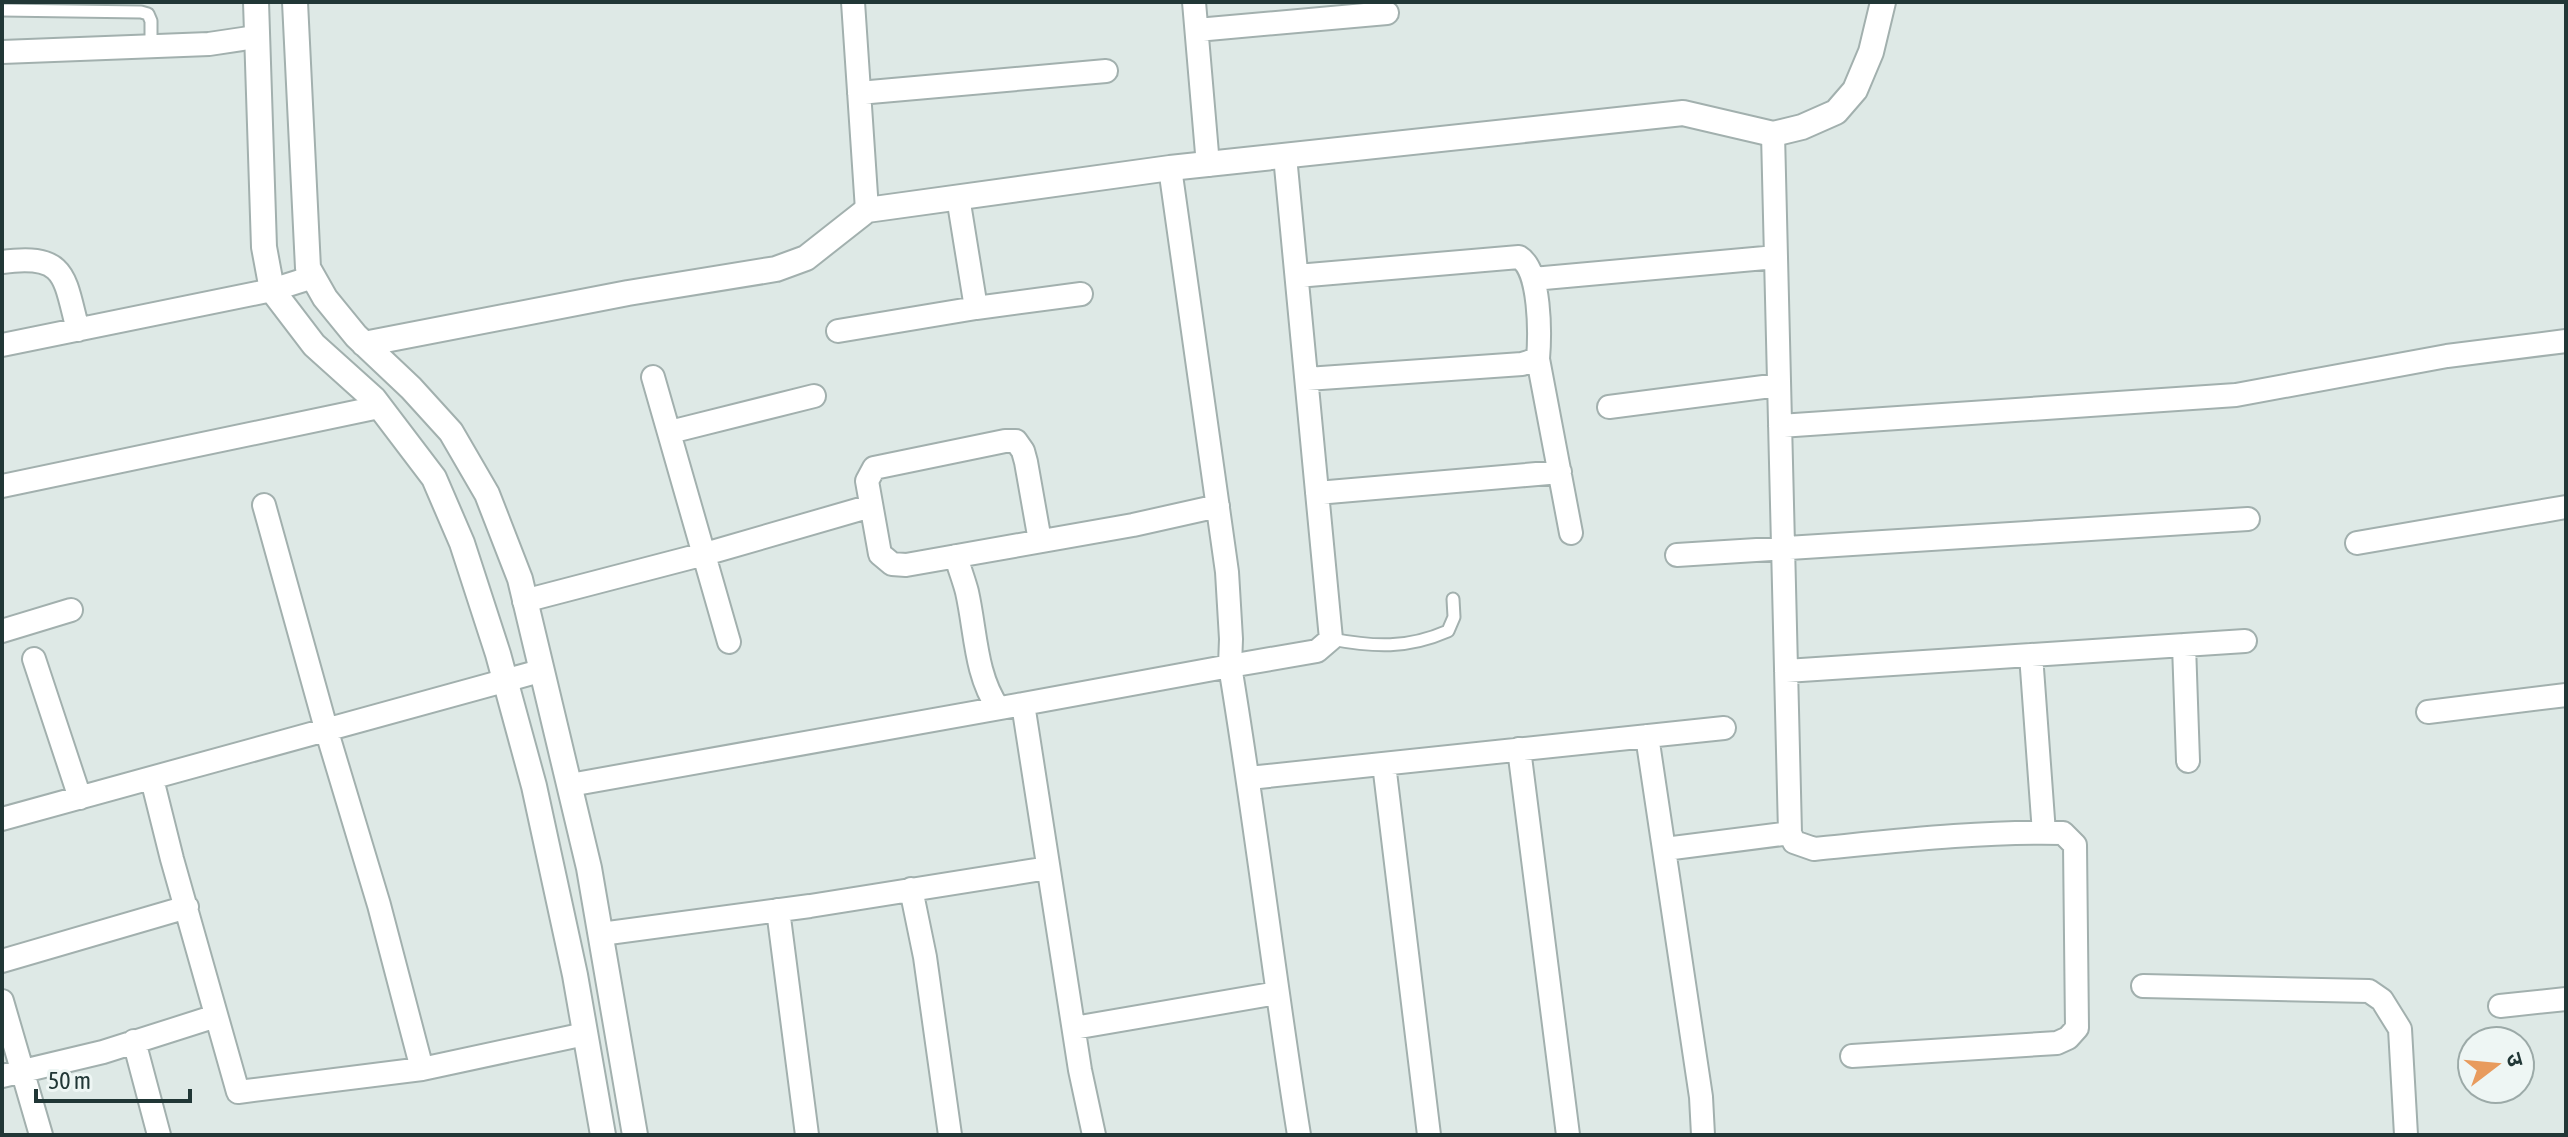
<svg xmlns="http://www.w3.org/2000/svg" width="2568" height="1137" font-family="'Asap Condensed','Noto Sans Devanagari',sans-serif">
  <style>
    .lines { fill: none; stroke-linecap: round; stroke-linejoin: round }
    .service-casing { stroke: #a2b0ae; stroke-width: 15 }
    .minor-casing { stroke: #a2b0ae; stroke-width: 26 }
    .tertiary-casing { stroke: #a2b0ae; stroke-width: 28 }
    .service { stroke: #fff; stroke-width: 11 }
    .minor { stroke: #fff; stroke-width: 22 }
    .tertiary { stroke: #fff; stroke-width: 24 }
  </style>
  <rect width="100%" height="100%" fill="#dee9e6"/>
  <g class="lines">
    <defs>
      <path id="service" d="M2,10L141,12L148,14L151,21V46
        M1331,639C1374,647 1407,649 1448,631L1454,617L1453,599"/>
      <path id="minor" d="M853,2L867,210
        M1194,2L1208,165
        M1197,30L1387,13
        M2,52L209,44L256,37
        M859,93L1106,71
        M1773,134L1790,833L1794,842L1814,849C1896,841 1981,831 2063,833L2075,845L2077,1028L2068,1038L2057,1043L1852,1056
        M1285,156L1331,639L1317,651L1230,666C1256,822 1274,979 1299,1135
        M2,262C67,253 64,277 78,330
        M1297,276L1519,257C1541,270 1540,335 1538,359L1522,364L1307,379
        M1533,279L1776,257
        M976,308L1081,294
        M838,331L976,308L958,197
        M2,345L272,290L313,277
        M1538,359L1571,533
        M653,377L729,642
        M1609,407L1779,385
        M1780,426L2236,395L2447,356L2566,341
        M670,432L814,396
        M2,486L379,407
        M1317,493L1560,472
        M264,505L327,732L379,905L422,1069
        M1040,541L1026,462L1023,451L1016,441H1005L874,468L867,481L880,554L892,564L906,565L1133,525L1218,506
        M2357,543L2566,507
        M1677,555L2248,519
        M956,556C959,568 964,580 967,592C976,632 975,674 998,708
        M524,601L712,552L871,506
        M2,631L71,610
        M2184,645L2188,761
        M2031,655L2044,833
        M34,659L80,798
        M1786,671L2245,641
        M1023,704L1230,666L1231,639L1227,572L1170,168
        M2428,712L2566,695
        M1647,736L1701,1097L1703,1135
        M1519,749L1568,1135
        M1384,764L1429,1135
        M1249,778L1724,728
        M152,779L172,859L238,1092L422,1069L585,1034
        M570,785L1023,704L1080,1070L1094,1135
        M2,819L540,671
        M1665,849L1790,833
        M911,889L925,957L950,1135
        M778,910L807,1135
        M601,934L810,906L1048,868
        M2,961L187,907
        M2143,986L2369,991L2382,1000L2400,1029L2406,1135
        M2,1001L41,1135
        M2500,1006L2566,999
        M1074,1028L1277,993
        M134,1041L159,1135
        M2,1076L103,1052L216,1016"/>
      <path id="tertiary" d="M256,2L264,247L272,290L314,345L374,399L434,478L462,543L498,654L534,786L575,975L603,1135
        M295,2L308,268L325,298L356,336L411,388L451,432L487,494L520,579L589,868L635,1135
        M364,344L628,293L776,269L806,258L867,210L1170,168L1683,113L1773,134L1802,127L1836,112L1855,90L1871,52L1883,2"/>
    </defs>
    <!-- service casing -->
    <use href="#service" class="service-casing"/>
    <!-- minor casing -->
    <use href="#minor" class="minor-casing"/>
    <!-- tertiary casing -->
    <use href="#tertiary" class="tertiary-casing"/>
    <!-- service -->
    <use href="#service" class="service"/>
    <!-- minor -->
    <use href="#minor" class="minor"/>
    <!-- tertiary -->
    <use href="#tertiary" class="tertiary"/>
  </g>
  <!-- border -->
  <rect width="2568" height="1137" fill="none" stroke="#213736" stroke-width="8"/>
  <!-- north arrow -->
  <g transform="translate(2496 1065) rotate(74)"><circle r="38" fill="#eef6f4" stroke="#9caaa8" stroke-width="2"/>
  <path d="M0-6L14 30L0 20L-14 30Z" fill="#e89b5d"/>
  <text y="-12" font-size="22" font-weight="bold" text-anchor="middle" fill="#213736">उ</text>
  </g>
  <!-- scale -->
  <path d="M36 1089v12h154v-12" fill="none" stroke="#213736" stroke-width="4"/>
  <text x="48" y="1089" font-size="24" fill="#213736" stroke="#eef6f4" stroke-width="6" paint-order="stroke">50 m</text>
</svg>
